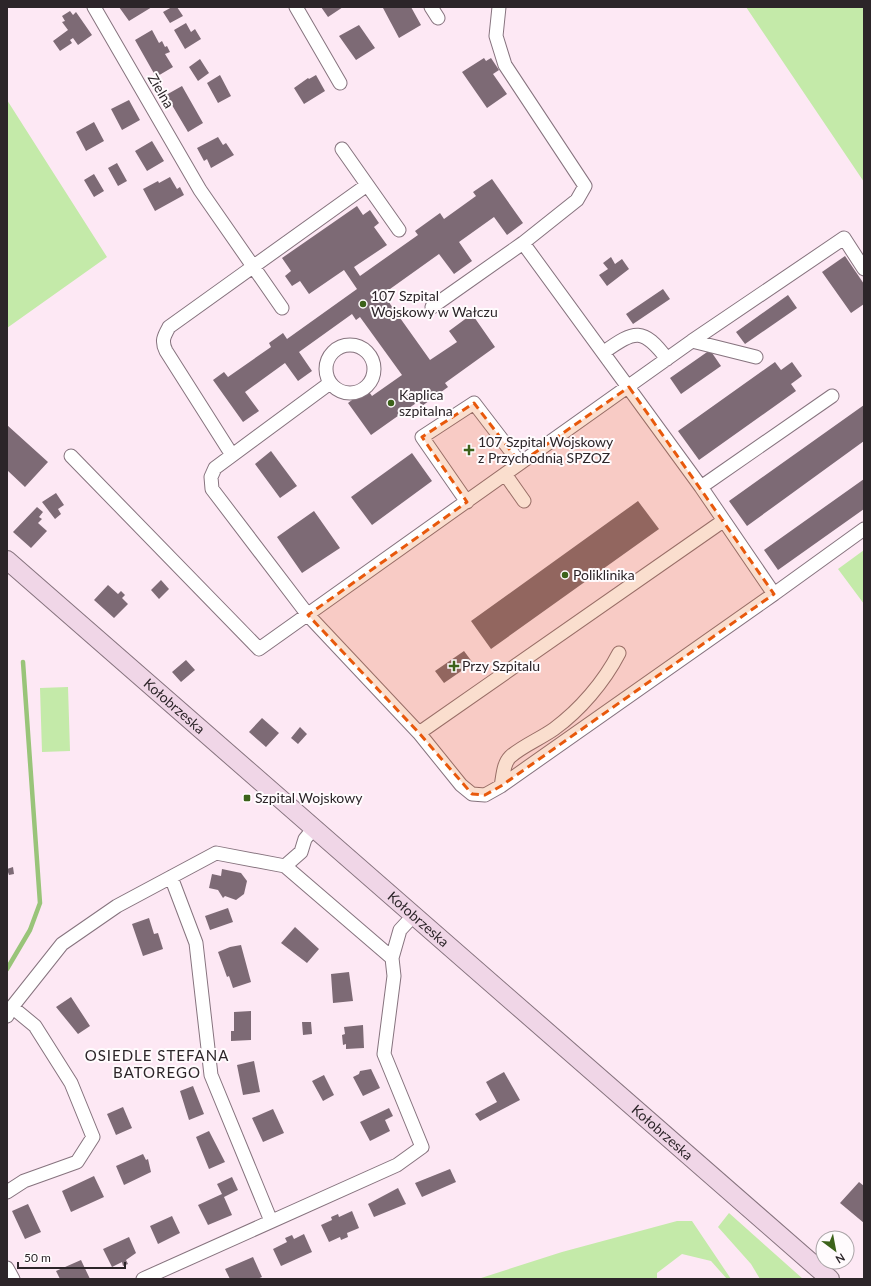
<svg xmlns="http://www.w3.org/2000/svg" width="871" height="1286" font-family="Lato,sans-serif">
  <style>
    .green { fill: #c4eaa9 }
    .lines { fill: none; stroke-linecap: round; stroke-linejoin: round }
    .stream { stroke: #99c479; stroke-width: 4.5 }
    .building { fill: #7d6a75 }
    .minor-casing { stroke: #86737e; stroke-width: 15 }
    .secondary-casing { stroke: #86737e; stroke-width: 20 }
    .minor { stroke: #fff; stroke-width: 13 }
    .secondary { stroke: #f0d6e7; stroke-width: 18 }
    .marked { fill: #e8590c; fill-opacity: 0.2; stroke: #e8590c; stroke-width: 3; stroke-dasharray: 8 5; stroke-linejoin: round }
    .poi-dot { fill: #3c621a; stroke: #fffbfd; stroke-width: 1.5 }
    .labels { text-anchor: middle; stroke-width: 4; stroke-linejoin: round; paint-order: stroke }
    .street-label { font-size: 14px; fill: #2c2529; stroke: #fffbfd }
    .poi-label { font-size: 14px; fill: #2c2529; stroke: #fffbfd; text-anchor: start }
    .neighbourhood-label { font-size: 15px; letter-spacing: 1px; fill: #2c2529; stroke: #fffbfd }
  </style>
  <rect width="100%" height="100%" fill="#fde8f4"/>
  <!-- green -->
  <path class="green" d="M746,7H864V182Z
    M7,100L107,257L7,328Z
    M864,550V604L838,569Z
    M68,687L70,751L42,752L40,688Z
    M729,1213L803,1279H760L751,1264L718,1227Z
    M677,1221H692L731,1279H727L711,1261L682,1254L657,1273V1279H478L562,1252Z"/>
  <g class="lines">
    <!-- stream -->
    <path class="stream" d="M7,969L30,930L40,903L23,662"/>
  </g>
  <!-- building -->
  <path class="building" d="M119,7H152L129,21Z
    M172,7H177L183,16L170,23L163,12Z
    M321,7H343L328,17Z
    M385,7H411L421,25L399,38L383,8Z
    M70,11L73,15L76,12L92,35L78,45L73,38L70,40L72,43L60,51L53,41L68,30L62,22L65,21L62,16Z
    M186,23L191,32L195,29L201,39L185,49L174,30Z
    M359,25L375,48L356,60L339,36Z
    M152,30L159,43L162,41L165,47L167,46L170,52L165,54L173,67L156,77L135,40Z
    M484,58L486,61L491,58L499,70L493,74L507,94L487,108L462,72Z
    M200,59L209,73L198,81L189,67Z
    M220,75L231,96L218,103L207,83Z
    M316,75L325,91L304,104L294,88L308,78L309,79Z
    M182,86L203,123L188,132L166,95Z
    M129,100L140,120L122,130L111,109Z
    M94,122L104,141L86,151L76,132Z
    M218,137L223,145L226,143L234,155L211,168L207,159L204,161L197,148Z
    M152,141L164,161L147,171L135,151Z
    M117,163L127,181L118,186L108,168Z
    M94,174L104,191L94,197L84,180Z
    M170,177L177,189L180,187L184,195L155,211L143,189L158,181L159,183Z
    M492,179L523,223L507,235L494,217L459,242L472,261L454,274L439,254L383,294L430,360L457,342L449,331L472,314L495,347L445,383L448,387L422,406L419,401L371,435L348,403L367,389L372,396L402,375L360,317L356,320L352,314L299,352L312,371L298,381L285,363L245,392L259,411L243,422L213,380L224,372L228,377L271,347L269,343L283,333L287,339L357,289L344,270L309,294L300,281L292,286L285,276L291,271L282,258L357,206L363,215L370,210L379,223L374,227L387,245L354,267L360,276L418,235L415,231L440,213L444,219L476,196L473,192Z
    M845,256L864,284V304L851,313L822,272Z
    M611,257L615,264L622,259L629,269L607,286L599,275L608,269L603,263Z
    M663,289L670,299L633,324L626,314Z
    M788,295L797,308L745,344L736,332Z
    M710,350L721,366L681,394L670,378Z
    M775,362L781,370L792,362L802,376L791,384L796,391L699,460L678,431Z
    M864,405V441L747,526L729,501Z
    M7,425L48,462L25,487L7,470Z
    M271,451L297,486L280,498L255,464Z
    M412,453L432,481L372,525L351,497Z
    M864,479V509L778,570L764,550Z
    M56,493L64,505L58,509L61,514L55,519L42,502Z
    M638,501L659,529L491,649L471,621Z
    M37,507L43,512L39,517L42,519L38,523L47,531L31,548L13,532Z
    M314,511L340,548L302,573L277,537Z
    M161,580L169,589L159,599L151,590Z
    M108,585L118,594L121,591L125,595L122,598L128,604L114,618L94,600Z
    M464,651L473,663L444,683L435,671Z
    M186,660L195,670L181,682L172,672Z
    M262,718L279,733L266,747L249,732Z
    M300,727L307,734L298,744L291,738Z
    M13,867L14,874L9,875L7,869Z
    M222,869L241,873L247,881L244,894L236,900L225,896L223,898L218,890L209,888L212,874L221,876Z
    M228,908L233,922L210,930L205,916Z
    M149,918L154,934L158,933L163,949L143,956L132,924Z
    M295,927L319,949L307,963L281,943Z
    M241,945L251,982L233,988L229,976L227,977L218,952L230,947Z
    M349,972L353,1001L333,1003L331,974Z
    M71,997L90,1026L78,1034L56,1007Z
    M251,1011V1040L231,1041V1031H234V1012Z
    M302,1022H311L312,1034L303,1035Z
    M363,1025L364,1048L346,1049V1044L343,1045L342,1035L345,1034L344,1027Z
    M254,1061L260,1092L243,1095L237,1065Z
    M371,1069L380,1088L363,1096L353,1077L359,1074L360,1071Z
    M504,1072L520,1100L480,1121L475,1114L497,1102L486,1082Z
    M324,1075L334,1095L323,1101L312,1081Z
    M193,1086L204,1114L189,1120L180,1091Z
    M123,1107L132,1128L116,1135L107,1114Z
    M389,1108L393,1116L385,1120L390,1131L370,1141L360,1122Z
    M273,1109L284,1133L263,1142L252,1118Z
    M209,1131L225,1162L209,1169L196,1137Z
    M143,1154L146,1160L148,1159L151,1172L124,1185L116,1166Z
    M450,1169L456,1182L422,1197L415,1183Z
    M94,1176L104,1197L71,1212L62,1191Z
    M232,1177L238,1190L224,1197L232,1215L208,1225L198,1205L222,1194L217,1184Z
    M859,1182L864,1186V1223L840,1203Z
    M398,1188L406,1204L374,1217L368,1204Z
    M28,1204L41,1232L25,1239L12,1211Z
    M352,1211L359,1228L347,1233L348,1237L341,1240L340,1237L329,1242L321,1225L332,1220L331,1217L338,1214L339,1217Z
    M172,1216L180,1233L158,1244L150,1226Z
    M304,1234L312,1252L281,1266L273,1249L287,1242L285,1238L292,1235L294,1239Z
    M129,1237L136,1253L126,1260L128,1264L123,1266L122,1262L112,1267L103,1249Z
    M253,1257L262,1277L257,1279H230L225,1269Z
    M81,1260L90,1279H60L56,1271Z"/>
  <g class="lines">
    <defs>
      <path id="minor" d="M94,7L200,190L282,308
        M296,7L340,83
        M431,7L438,18
        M342,149L399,230
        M432,307L523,243
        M692,341L844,238L864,269
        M326 369a24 24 0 1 1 48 0a24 24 0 1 1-48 0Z
        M604,352C635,330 643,327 667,359
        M330,383L215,468L211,477L212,489L308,615L419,733L461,785L472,794L485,795L501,786L774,594L701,487L523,243L577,200L585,186L505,65L496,36L499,7
        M232,455L166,351C161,341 164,336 169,327L367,185
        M71,456L259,649L692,341L756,357
        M505,474L524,501
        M701,487L832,396
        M467,502L422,437L474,403L520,463
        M774,594L864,529
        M419,733L723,521
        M501,786C503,777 503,764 510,757C522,746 540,739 554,729C580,710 604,682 619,653
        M285,866L301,852L305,839L314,828
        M171,877L196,943L211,1075L271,1221
        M392,958L400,930L413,916
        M7,1016L12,1007L62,944L117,906L216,853L285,866L392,958L394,976L384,1054L422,1147L397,1165L143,1279
        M7,1192L24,1181L77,1162L93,1137L71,1083L35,1026L12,1007
        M7,1268L13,1279"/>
      <g id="secondary">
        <path id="s1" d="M7,560L830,1279"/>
      </g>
    </defs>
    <!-- minor casing -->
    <use href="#minor" class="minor-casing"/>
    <!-- secondary casing -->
    <use href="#secondary" class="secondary-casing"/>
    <!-- minor -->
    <use href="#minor" class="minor"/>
    <!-- secondary -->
    <use href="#secondary" class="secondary"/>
  </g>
  <!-- marked area -->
  <path class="marked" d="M629,387L774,594L501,786L485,795L472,794L419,733L308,615L467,502L422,437L474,403L520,463Z"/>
  <!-- markers -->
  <g class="poi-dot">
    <circle cx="363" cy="304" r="4"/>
    <circle cx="391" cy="403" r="4"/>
    <path d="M467 444h4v4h4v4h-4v4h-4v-4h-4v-4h4z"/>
    <circle cx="565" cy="575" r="4"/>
    <path d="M452 660h4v4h4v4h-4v4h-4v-4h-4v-4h4z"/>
    <rect x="243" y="794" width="8" height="8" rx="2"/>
  </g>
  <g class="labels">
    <!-- street labels -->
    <g class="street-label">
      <text transform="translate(161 91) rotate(60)" y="5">Zielna</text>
      <text dy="5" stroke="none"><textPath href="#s1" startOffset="222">Kołobrzeska</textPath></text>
      <text dy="5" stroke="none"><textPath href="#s1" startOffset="546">Kołobrzeska</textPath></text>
      <text dy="5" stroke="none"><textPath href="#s1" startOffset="870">Kołobrzeska</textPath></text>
    </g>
    <!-- poi labels -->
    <g class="poi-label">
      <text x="371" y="301">107 Szpital<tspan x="371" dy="16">Wojskowy w Wałczu</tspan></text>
      <text x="399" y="400">Kaplica<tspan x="399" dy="16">szpitalna</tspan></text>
      <text x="478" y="447">107 Szpital Wojskowy<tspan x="478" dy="16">z Przychodnią SPZOZ</tspan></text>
      <text x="573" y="580">Poliklinika</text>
      <text x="462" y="671">Przy Szpitalu</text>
      <text x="255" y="803">Szpital Wojskowy</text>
    </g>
    <!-- neighbourhood labels -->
    <g class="neighbourhood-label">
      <text x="157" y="1061">OSIEDLE STEFANA<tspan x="157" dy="17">BATOREGO</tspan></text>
    </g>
  </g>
  <!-- border -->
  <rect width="871" height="1286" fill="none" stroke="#2c2529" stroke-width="16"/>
  <!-- north arrow -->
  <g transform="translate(835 1250) rotate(148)"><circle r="19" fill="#fffbfd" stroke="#aba5a8"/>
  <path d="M0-3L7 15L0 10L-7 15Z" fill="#3c621a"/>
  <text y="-6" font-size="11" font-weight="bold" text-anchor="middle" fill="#2c2529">N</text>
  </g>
  <!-- scale -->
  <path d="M18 1262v6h107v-6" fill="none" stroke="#2c2529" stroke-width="2"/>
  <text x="24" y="1262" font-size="12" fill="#2c2529" stroke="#fffbfd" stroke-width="3" paint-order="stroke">50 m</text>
</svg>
